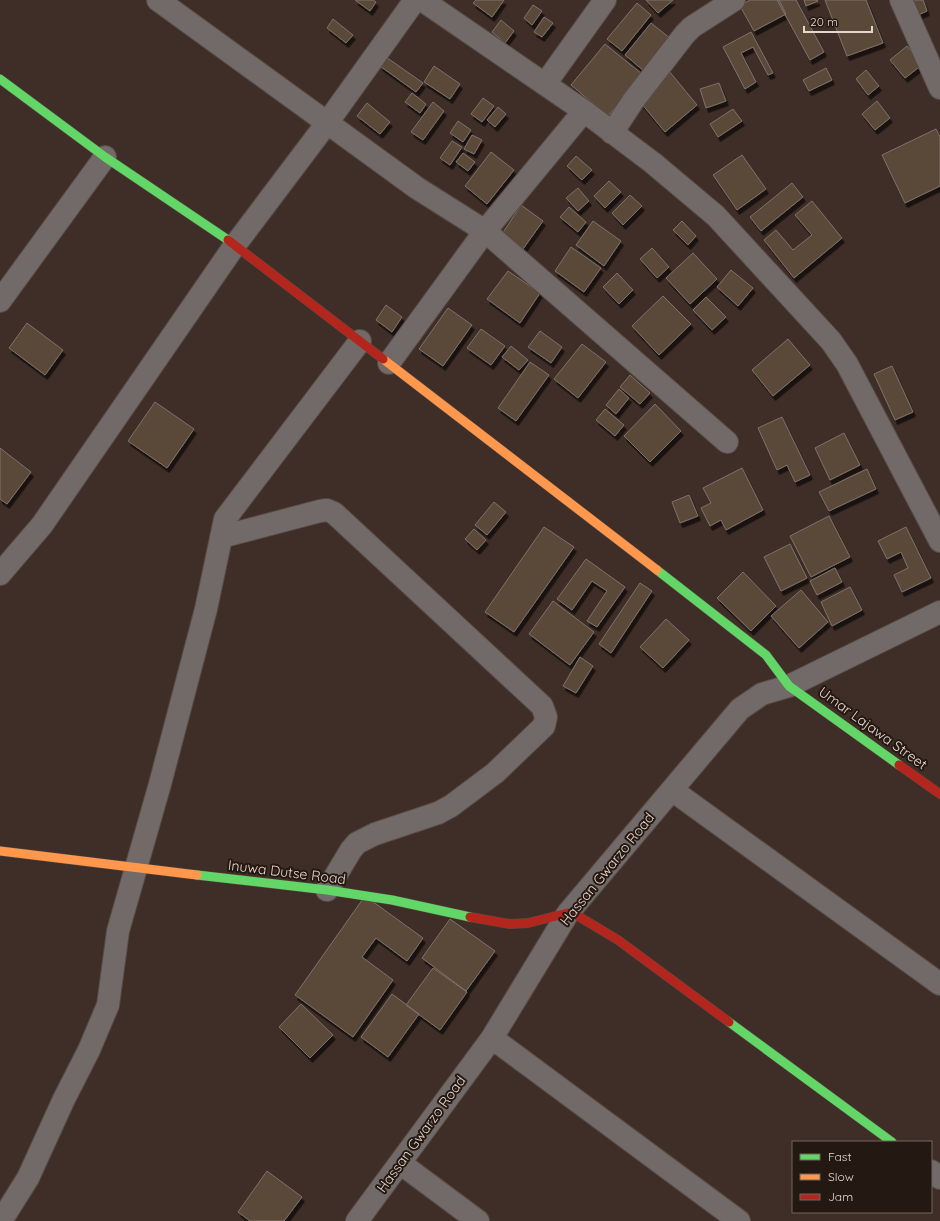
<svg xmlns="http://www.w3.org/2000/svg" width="940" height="1221" font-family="Quicksand,sans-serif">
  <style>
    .building { fill: #5a4939; stroke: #7d726a; filter: url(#shadow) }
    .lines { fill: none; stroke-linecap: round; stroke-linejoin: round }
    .street-casing { stroke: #584a43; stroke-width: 24 }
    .fast-casing { stroke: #584a43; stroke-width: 10 }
    .slow-casing { stroke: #584a43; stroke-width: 10 }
    .jam-casing { stroke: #584a43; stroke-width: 10 }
    .street { stroke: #716a69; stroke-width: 22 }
    .fast { stroke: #63d668; stroke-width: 9 }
    .slow { stroke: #ff974d; stroke-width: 9 }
    .jam { stroke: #b3261e; stroke-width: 9 }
    .labels { text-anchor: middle; stroke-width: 4; stroke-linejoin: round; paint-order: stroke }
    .street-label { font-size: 14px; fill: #e8d6cd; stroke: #241812 }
  </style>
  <defs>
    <filter id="shadow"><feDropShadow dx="2.5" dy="4.5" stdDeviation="0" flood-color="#0009"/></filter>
  </defs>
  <rect width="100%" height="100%" fill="#3e2e27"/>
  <!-- building -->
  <path class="building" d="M355,0H373L376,2L370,11Z
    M476,0H504L492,17L473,3Z
    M646,0H673L658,13Z
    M750,0H779L786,14L754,31L740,6Z
    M777,0H796L824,52L810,60Z
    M804,0H817L818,1L806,6Z
    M825,0H866L883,43L847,56Z
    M911,0H923L927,11L918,15Z
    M637,3L651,15L622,51L607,39Z
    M533,5L542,11L532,25L524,18Z
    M544,17L553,23L542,37L534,32Z
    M333,19L353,35L346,43L327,28Z
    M501,20L514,31L505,43L492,32Z
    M651,23L671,39L645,72L625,55Z
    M751,32L773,73L768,75L753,47L741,53L756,82L745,89L723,47Z
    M605,44L642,74L608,116L571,85Z
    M907,46L922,65L905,78L890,60Z
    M386,57L423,83L416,92L380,66Z
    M434,66L460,84L450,99L424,82Z
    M826,68L832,80L809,91L803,80Z
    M866,70L879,86L868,95L856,79Z
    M669,71L697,105L665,132L637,98Z
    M719,83L726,101L706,108L700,89Z
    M412,93L426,104L420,113L405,102Z
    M483,98L494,106L482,122L471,114Z
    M877,101L890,118L875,130L862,114Z
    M433,102L444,111L423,140L411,132Z
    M367,103L390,122L380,134L357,116Z
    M498,107L506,114L495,127L487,120Z
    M733,109L742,121L718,137L710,124Z
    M458,121L471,130L463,142L450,133Z
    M936,129L940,137V186L905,203L882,155Z
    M472,135L482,140L474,154L464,149Z
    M452,141L462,147L450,165L440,158Z
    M491,152L514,170L487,204L465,186Z
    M463,153L475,162L468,171L456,162Z
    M742,155L766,189L737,210L713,175Z
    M576,156L592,170L582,180L567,166Z
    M609,181L621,192L605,208L594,196Z
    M792,183L803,197L761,231L750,217Z
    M578,188L589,201L578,211L566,198Z
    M630,195L642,206L623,225L612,213Z
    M812,201L842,238L794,278L764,240L776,230L793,250L812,235L795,215Z
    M521,205L543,221L523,249L502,234Z
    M569,207L586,222L578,232L560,217Z
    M593,221L621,241L604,266L576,245Z
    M682,221L696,236L688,245L673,230Z
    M571,247L601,268L584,292L555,271Z
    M652,248L669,267L657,278L640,259Z
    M693,253L717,279L690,304L666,278Z
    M731,270L753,288L738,306L717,287Z
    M508,271L540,293L520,323L487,299Z
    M617,273L633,290L619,304L603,287Z
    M663,296L691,324L659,355L632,326Z
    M706,297L726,317L712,330L693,310Z
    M386,305L402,317L392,332L376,320Z
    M448,308L472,325L443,366L419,349Z
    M27,323L63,350L45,375L9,348Z
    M481,329L505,346L491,365L467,348Z
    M540,331L562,347L551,363L528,347Z
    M788,339L810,365L773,396L752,370Z
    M582,344L606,362L578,398L554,379Z
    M511,346L528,360L519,370L502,357Z
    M530,362L549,375L516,421L498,408Z
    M892,366L913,412L895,420L874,374Z
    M630,375L650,393L640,404L620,387Z
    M619,389L629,398L616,414L606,405Z
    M155,402L194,429L167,468L128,441Z
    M655,404L681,431L650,462L624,436Z
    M605,409L624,425L615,436L596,420Z
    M782,417L810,475L795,482L787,465L777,470L758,428Z
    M844,433L860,465L830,480L815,448Z
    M0,448L31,472L7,504L0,499Z
    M742,468L763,510L726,530L721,520L710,526L701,508L711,503L703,488Z
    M867,469L876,489L829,511L819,492Z
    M689,495L698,516L680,523L672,502Z
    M494,502L506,512L487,535L475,525Z
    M829,516L850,557L811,577L790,536Z
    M544,527L574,547L514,632L485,612Z
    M906,527L931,578L902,592L894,575L908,568L901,552L887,559L878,541Z
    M474,529L486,540L477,550L465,539Z
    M790,544L807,578L781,591L764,557Z
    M586,559L625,587L597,627L587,621L607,591L592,581L572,610L557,599Z
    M835,568L842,582L817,595L810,581Z
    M743,572L776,606L751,631L717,598Z
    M640,583L652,591L611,653L599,644Z
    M850,587L862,610L832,626L821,602Z
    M801,590L828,622L799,648L771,616Z
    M553,601L594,632L570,665L529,634Z
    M666,619L689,640L663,668L640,647Z
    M580,657L593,666L576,693L563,686Z
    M365,896L423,938L407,961L376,938L362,957L393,980L353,1037L295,995Z
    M450,919L495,951L466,991L422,958Z
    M433,968L467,992L440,1030L406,1005Z
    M392,994L419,1014L388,1057L361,1037Z
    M301,1004L333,1035L310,1058L279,1027Z
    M267,1171L302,1197L284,1221H250L238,1212Z"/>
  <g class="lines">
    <defs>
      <path id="street" d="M158,0L417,188L485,231L727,442
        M422,0L584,111L653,163L716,216L831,341L847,364L940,541
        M901,0L940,88
        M545,84L605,0
        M612,133L633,101L685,34L692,27L734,0
        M0,301L105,157
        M389,363L485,231L584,111
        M221,537L320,511L327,510L334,513L542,706L546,717L544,726L495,773L451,806L438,813L375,834L357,843L351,850L327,890
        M0,574L42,525L235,245L327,123L415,0
        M672,790L940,984
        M492,1038L739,1221
        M400,1163L478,1221
        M931,1171L940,1178
        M0,1219L6,1213L28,1178L64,1099L89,1050L108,1005L118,931L160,784L206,609L225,519L360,341
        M357,1221L492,1038L568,913L740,709L762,694L789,686L940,612"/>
      <path id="fast" d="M0,79L105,157L228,240
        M657,570L766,655L789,686L899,765
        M197,875L327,890L392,900L470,917
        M729,1022L892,1142"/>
      <path id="slow" d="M383,359L657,570
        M0,851L197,875"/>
      <path id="jam" d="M228,240L383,359
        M899,765L940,794
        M470,917L510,924L528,923L568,913L578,916L618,940L729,1022"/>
    </defs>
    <!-- street casing -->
    <use href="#street" class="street-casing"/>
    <!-- fast casing -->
    <use href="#fast" class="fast-casing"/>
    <!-- slow casing -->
    <use href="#slow" class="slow-casing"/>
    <!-- jam casing -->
    <use href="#jam" class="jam-casing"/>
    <!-- street -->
    <use href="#street" class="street"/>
    <!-- fast -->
    <use href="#fast" class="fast"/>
    <!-- slow -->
    <use href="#slow" class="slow"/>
    <!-- jam -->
    <use href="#jam" class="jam"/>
  </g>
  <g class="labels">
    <!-- street labels -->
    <g class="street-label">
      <text transform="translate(873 728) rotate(36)" y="5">Umar Lajawa Street</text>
      <text transform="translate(607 869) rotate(-51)" y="5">Hassan Gwarzo Road</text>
      <text transform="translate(287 872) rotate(7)" y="5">Inuwa Dutse Road</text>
      <text transform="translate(421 1134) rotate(-54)" y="5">Hassan Gwarzo Road</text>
    </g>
  </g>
  <!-- legend -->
  <rect x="792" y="1141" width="140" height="72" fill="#241812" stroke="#72645d"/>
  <rect x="800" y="1154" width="20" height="6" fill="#63d668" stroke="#72645d"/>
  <text x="828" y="1161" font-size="12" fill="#e8d6cd">Fast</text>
  <rect x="800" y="1174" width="20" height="6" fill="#ff974d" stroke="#72645d"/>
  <text x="828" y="1181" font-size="12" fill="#e8d6cd">Slow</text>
  <rect x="800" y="1194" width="20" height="6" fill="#b3261e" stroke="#72645d"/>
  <text x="828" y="1201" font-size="12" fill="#e8d6cd">Jam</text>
  <!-- scale -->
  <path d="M804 26v6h68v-6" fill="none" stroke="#e8d6cd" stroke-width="2"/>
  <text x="810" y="26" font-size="12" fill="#e8d6cd" stroke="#241812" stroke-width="3" paint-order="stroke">20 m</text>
</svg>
